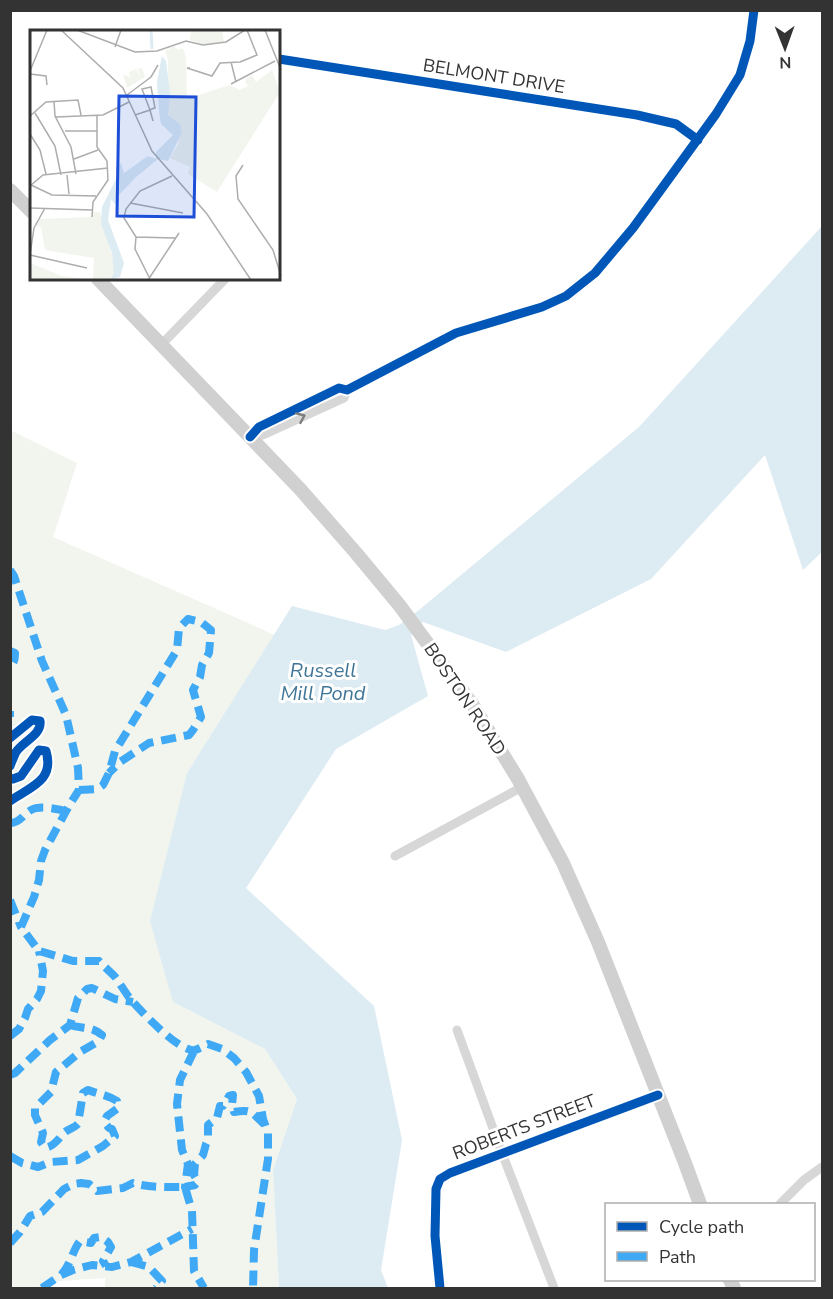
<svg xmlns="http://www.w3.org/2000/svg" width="833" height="1299" font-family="'Nunito Sans',sans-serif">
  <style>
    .green { fill: #f1f5ed }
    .water { fill: #ddebf3 }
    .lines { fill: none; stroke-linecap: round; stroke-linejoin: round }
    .minor { stroke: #d7d7d7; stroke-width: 9 }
    .secondary { stroke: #d0d0d0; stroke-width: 14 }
    .quiet { stroke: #3fa9f5; stroke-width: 8; stroke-dasharray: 15 8; stroke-linecap: butt }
    .cycleway-casing { stroke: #fff; stroke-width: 13 }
    .cycleway { stroke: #0057b8; stroke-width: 9 }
    .oneway { stroke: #7d7d7d }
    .labels { text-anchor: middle; stroke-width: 6; stroke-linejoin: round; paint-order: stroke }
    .street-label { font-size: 18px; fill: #333; stroke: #fff }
    .water-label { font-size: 20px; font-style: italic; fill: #3f7597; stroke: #fff }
    .inset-river { fill: none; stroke: #ddebf3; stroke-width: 3 }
    .inset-road { fill: none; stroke: #adadad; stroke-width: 1.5 }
    .view { fill: #1d4ed8; fill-opacity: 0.15; stroke: #1d4ed8; stroke-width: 3 }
    .inset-edge { fill: none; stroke: #333; stroke-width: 3 }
  </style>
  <rect width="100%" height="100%" fill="#fff"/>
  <!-- green -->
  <path class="green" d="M10,430L77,463L53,537L275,635L187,773L173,1002L265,1049L297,1099L273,1170L279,1288H105V1278L59,1281L49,1288H11Z"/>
  <!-- water -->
  <path class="water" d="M822,226V552L803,570L765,455L651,579L506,652L423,622L411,635L428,696L336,749L246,888L374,1006L402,1140L381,1270L388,1288H279L273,1170L297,1099L265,1049L173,1002L150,921L187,773L292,606L385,630L399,625L419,610L639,427Z"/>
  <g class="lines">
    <!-- minor -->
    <path class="minor" d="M279,59L637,115L676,124L698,140
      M161,345L225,279
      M250,437L259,427L339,388L347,390L456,333L542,307L566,296L595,273L633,228L716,114L740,75L750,41L754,10
      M250,437L263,435L344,398L347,390
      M395,856L522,787
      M457,1030L502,1153L554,1288
      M780,1204L804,1180L822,1167
      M440,1288L435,1236L436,1189L440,1179L450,1173L658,1095"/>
    <!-- secondary -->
    <path class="secondary" d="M10,190L32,212
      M98,279L300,489L356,553L400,606L472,704L518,779L563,863L598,942L685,1163L700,1204
      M730,1280L734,1288"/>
    <!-- quiet -->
    <path class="quiet" d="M10,570L14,576L42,661L66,715L78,768L79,790L70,804L45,850L41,861L39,880L34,897L21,927L39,951L73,961H99C104,967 111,972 116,978C121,985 126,994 132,1001C143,1013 180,1053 195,1050C199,1049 204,1046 208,1044L222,1049L234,1058L246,1072L259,1096L263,1119L268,1133V1159L254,1250L253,1288
      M10,651L15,653C15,657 15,663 10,666
      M10,711V717
      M79,790L97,789L103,785L109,773L115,751L177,650L179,628L188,619L201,622L211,630L209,653L202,665L200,677L193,690L201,717L193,730L189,735L149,743L120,762L109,773
      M10,823C21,823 23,814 31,810C40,805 57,809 66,811
      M10,900L21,927
      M10,1036L19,1029L25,1018L28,1009L37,999L41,991L43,971L39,951
      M194,1051L180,1080L177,1104L182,1150L188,1164L185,1187L195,1185L198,1182L194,1175L195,1164L203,1155L206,1144L208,1140V1125L217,1118L220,1106H223L229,1096L233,1095L232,1105L234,1112C252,1109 251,1112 264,1124
      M10,1075L15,1073L50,1040L70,1025L78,998L87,989L92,988L115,999L133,1002
      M10,1156L22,1163L38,1167L51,1162L78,1160L103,1146L115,1136L112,1129L109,1128L104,1122L107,1116L118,1108L117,1101C108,1095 98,1094 88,1090L83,1093L78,1124C74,1128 69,1129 65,1132C58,1139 55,1146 45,1148L41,1142L43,1133L35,1115V1108L51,1092L56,1072L80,1052L99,1041L102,1035C92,1026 82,1029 70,1025
      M10,1243L20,1232L30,1216L42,1212L64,1189L74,1184L81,1183L89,1184L97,1191L123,1188L133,1183C150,1188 168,1187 185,1187L192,1211L194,1271L204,1288
      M131,1262L149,1267L162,1281L156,1288
      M61,1275C71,1265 72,1251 80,1241L91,1243L94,1238L101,1237L108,1242L111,1247L103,1261L106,1266
      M42,1288L61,1275L73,1270L92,1265L112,1267L131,1262L192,1229"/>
    <defs>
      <path id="cycleway" d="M279,59L637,115L676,124L698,140
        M250,437L259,427L339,388L347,390L456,333L542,307L566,296L595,273L633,228L716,114L740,75L750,41L754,10
        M10,738L32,720L40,721C42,735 23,741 16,752C14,756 12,761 10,766
        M10,778L13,779L21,776L39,750L46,751C55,781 30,787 10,801
        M440,1288L435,1236L436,1189L440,1179L450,1173L658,1095"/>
    </defs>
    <!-- cycleway casing -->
    <use href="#cycleway" class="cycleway-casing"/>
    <!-- cycleway -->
    <use href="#cycleway" class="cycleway"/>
  </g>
  <!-- one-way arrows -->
  <defs><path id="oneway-chevron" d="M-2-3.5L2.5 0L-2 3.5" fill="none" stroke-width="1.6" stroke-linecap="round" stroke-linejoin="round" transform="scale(1.5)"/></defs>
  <use class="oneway" href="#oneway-chevron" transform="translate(301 417) rotate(-24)"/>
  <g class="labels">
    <!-- street labels -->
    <g class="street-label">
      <text transform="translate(494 76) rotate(9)" y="6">BELMONT DRIVE</text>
      <text transform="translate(465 699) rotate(56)" y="6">BOSTON ROAD</text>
      <text transform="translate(524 1127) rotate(-21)" y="6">ROBERTS STREET</text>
    </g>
    <!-- water labels -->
    <g class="water-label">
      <text x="323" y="677">Russell<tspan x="323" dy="23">Mill Pond</tspan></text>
    </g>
  </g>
  <!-- overview -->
  <g transform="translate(30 30)">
    <rect width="250" height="250" fill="#fff"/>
    <path d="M161,0H192L194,12L174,15L160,10ZM144,16L148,20L153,18L156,27L157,69L199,55L210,60L218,56L215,50L222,45L226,52L242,40L250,62L187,162L158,144L160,137L140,128L148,115L150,94L138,85V30L135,21ZM112,38L115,47L97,58L93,44L100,47L99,42L106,39L110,47L108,39ZM62,182H70L83,228L85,242L79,250H63L64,228L15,220L11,197L6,196L10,189L62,187ZM0,233L32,246L62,250H0Z" fill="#f1f5ed"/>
    <path d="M132,26L136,31L140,63L138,85L150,94L152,102L138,131L128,129L106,147L88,166L86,175L81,169L78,190L94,233L90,247L80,250L84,243L82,223L71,194L72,177L86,149V137L91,133L94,143L118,126L126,129V122L143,105L131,94L129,81L127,52Z" fill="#ddebf3"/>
    <path class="inset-river" d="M121,0L122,19"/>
    <path class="inset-road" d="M31,0L93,58L122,121L177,184L221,250M47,0L105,22L127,21L156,11L173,15L196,12L215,0M235,0L251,40M85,17L91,0M201,32L206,52M160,38H157L182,46L190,33L210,32L227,25L217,0M0,41L17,0M0,44L16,46L17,55M201,54L245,31M97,65L121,47L128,35M24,71L25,86L41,117L46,144M5,83L25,116L31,145M105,85L120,80L124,78H125L121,57L112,59L120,80L123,91M0,86L16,72L48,70L51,85M26,87L73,85L99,72M35,101H67M0,104L10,120L16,144M44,129L68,120M213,135L206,146L208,169L243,220L251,246M37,145L39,164M142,146L110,161L96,179L94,188L106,207L145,208M1,155L22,165L66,166M0,156L13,145L78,138M100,173L153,183M0,178L62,180M62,187L63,172L78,150L77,131L67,117V85M106,207L105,219L119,247M0,225L57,238M0,225L4,198L15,178M118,250L149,203"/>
    <path class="view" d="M89,66L166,67L164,187L87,186Z"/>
    <rect width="250" height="250" class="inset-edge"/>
  </g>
  <!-- border -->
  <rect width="833" height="1299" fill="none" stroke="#333333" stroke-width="24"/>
  <!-- legend -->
  <rect x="605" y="1203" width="210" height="78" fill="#ffffff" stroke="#adadad" stroke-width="1.5"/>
  <rect x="617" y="1222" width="30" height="9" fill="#0057b8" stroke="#adadad" stroke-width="1.5"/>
  <text x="659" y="1233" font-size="18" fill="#333333">Cycle path</text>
  <rect x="617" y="1252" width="30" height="9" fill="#3fa9f5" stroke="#adadad" stroke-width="1.5"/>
  <text x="659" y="1263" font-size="18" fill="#333333">Path</text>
  <!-- north arrow -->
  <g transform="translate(785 48) rotate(179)" stroke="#ffffff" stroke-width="4.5" paint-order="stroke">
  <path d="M0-4.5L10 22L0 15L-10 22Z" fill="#333333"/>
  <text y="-9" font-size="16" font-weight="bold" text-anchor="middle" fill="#333333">N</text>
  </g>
</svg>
